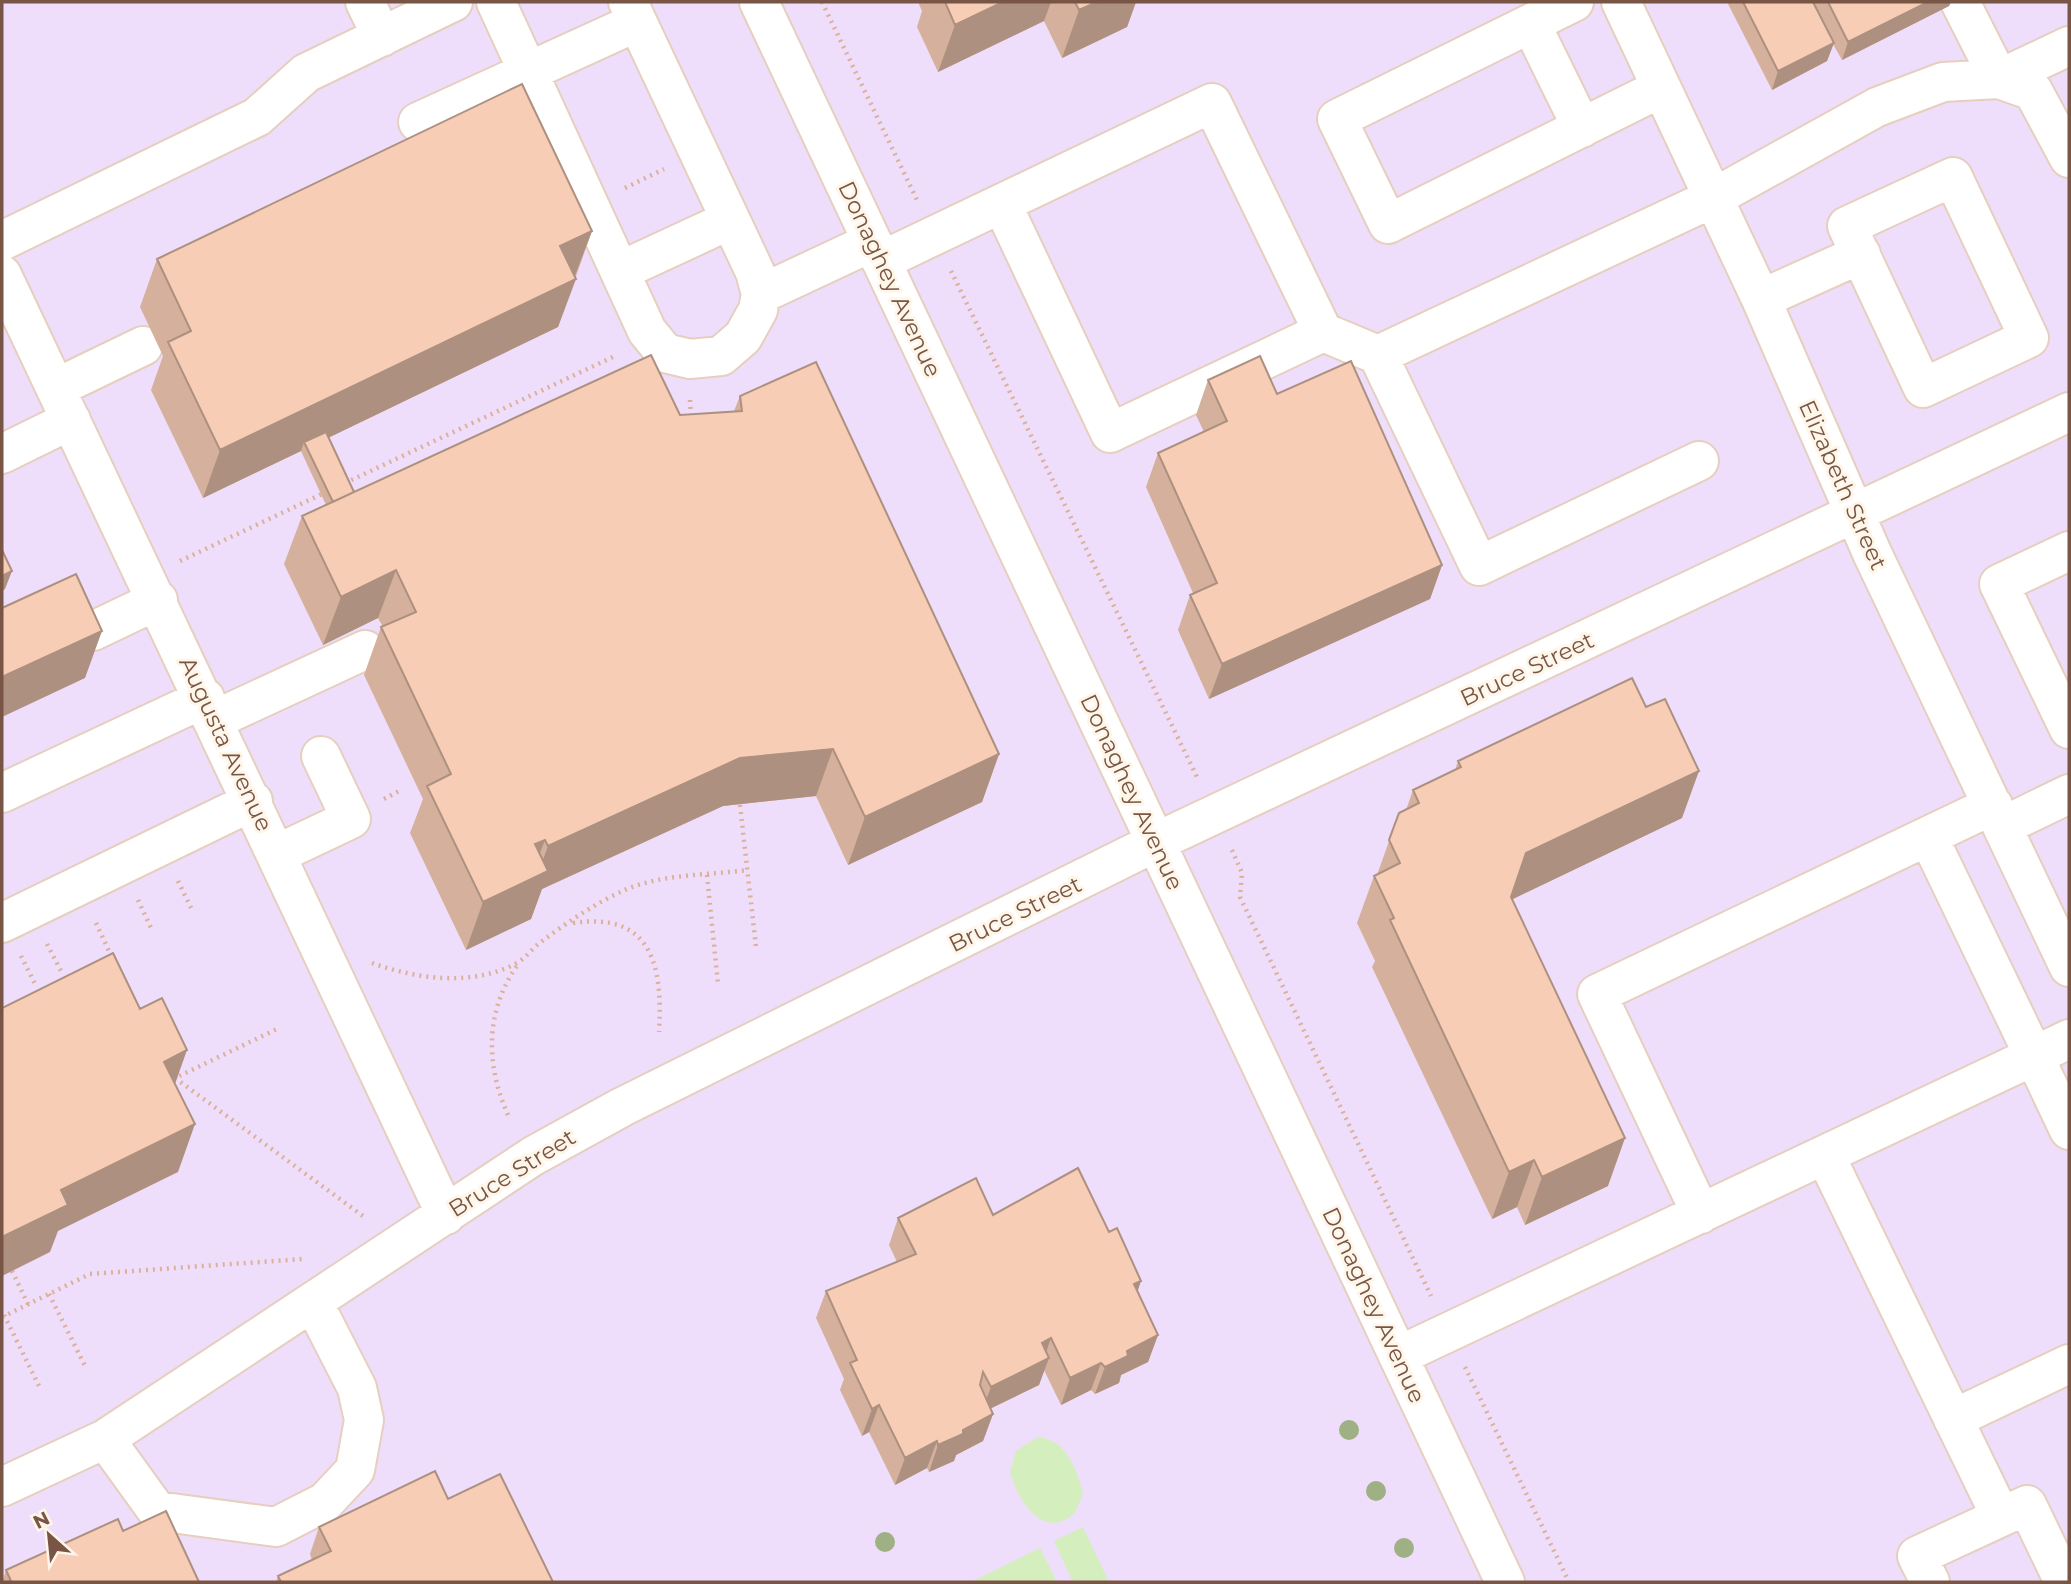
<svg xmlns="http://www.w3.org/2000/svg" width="2071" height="1584" font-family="Montserrat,sans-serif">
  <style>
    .education { fill: #efdefb }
    .green { fill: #d4eebe }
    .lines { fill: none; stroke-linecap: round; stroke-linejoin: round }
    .minor-casing { stroke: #e6cfbe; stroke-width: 42 }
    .path { stroke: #dcb099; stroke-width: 4.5; stroke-dasharray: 2 5; stroke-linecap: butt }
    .minor { stroke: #fff; stroke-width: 38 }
    .tree { fill: #9fb085 }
    .wall { fill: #d4b09d }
    .shaded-wall { fill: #ad907f }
    .building { fill: #f7cdb6; stroke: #ad907f; stroke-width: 2 }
    .labels { text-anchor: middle; stroke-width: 6; stroke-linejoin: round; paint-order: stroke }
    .street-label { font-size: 23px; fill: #795545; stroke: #fff6ea }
  </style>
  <rect width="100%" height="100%" fill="#fff2e1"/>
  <!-- education -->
  <path class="education" d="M2,2H2069V1582H2Z"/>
  <!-- green -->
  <path class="green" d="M1038,1437C1067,1440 1076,1468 1083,1493L1075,1513C1042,1542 1018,1500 1010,1472L1016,1451Z
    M1083,1527L1109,1582H1073L1054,1541Z
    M1040,1548L1057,1582H971Z"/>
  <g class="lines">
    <defs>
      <path id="minor" d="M365,2L382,37
        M496,2L647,331L665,353L690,359L721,356L743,337L758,310L761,294L755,272L628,2
        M759,2L1505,1582
        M1574,2L1337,119L1388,224L1661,88
        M1621,2L1761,299L1872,553L2069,967
        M1960,2L1999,79L2069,46
        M1531,24L1582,128
        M418,122L637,22
        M1953,177L2029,338L1923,388L1847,226Z
        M1002,204L1110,433L1323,332
        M2,241L257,117L306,73L453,2
        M881,261L1212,103L1323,332L1378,355L1479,566L1699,461
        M620,271L730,220
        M2,275L446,1215
        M761,294L872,242
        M1761,299L1861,254
        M1378,355L1713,198L1877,107L1943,82L1999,79L2033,91L2069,158
        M56,388L143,346
        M2,454L71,420
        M2069,551L1999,584L2069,729
        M93,631L158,600
        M214,720L365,650
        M2,793L205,698
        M2003,826L2069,794
        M277,854L351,819L321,756
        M2,923L253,801
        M2069,1039L2034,1056L2069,1130
        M1825,1155L2001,1517
        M1701,1214L1597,994L1993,805
        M1398,1356L2034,1056L1928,836
        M1953,1419L2069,1364
        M105,1439L157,1511L276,1527L325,1502L355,1470L364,1420L357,1388L314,1304
        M2,1487L105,1439L533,1156L622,1107L1156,842L2069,412
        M1930,1582L1917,1556L2027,1505L2064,1582"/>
    </defs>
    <!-- minor casing -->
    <use href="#minor" class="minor-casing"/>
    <!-- path -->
    <path class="path" d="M822,2L917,200
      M625,188L664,169
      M951,271L1198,779
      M690,400L691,419
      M345,483L615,356
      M180,561L324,493
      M384,799L399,791
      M740,805L756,947
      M1232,850L1242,873L1240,897L1431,1296
      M707,875L718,984
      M178,881L192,910
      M138,900L152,930
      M96,923L109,951
      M573,923C653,911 663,968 659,1032
      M47,944L62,973
      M21,956L36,986
      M372,963C417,979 472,987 517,963C526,958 532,948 541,942C566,923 597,902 627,889C664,874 708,875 748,870
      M175,1078L363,1216
      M173,1079L279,1028
      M508,1115C485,1064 485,1009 519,963
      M12,1271L28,1304
      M49,1294L86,1368
      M4,1315L41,1390
      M2,1317L90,1274L302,1259
      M1465,1367L1569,1582"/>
    <!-- minor -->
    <use href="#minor" class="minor"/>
  </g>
  <!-- trees -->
  <g class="tree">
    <circle cx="1349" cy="1430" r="10"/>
    <circle cx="1376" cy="1491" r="10"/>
    <circle cx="885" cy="1542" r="10"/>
    <circle cx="1404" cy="1548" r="10"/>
  </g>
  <!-- wall -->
  <path class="wall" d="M918,2H1136L1127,27L1062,58L1044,21L938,72L917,27L922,11Z
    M1727,2H1951L1949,6L1842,60L1833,44L1827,61L1772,90Z
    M592,231L558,327L328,438L354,492L680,415L734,411L740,396L999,754L982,802L848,865L816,796L723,806L542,889L531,919L466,950L410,833L423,799L364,675L381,627H383L378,618L323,645L284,564L302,516L326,505L301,451L203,498L151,390L163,356L140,307L157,259Z
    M1208,380L1277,394L1442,565L1430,599L1209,699L1178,630L1190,595L1193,593L1146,487L1158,453L1204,432L1196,415Z
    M1458,761L1682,818L1512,899L1608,1186L1525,1225L1517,1207L1492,1219L1372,967L1375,961L1357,923L1374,876L1377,875L1399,813L1406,810L1413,790L1455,770Z
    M993,1215L1137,1292L1158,1335L1148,1362L1121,1375L1119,1383L1095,1394L1091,1390L1061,1405L1044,1370L1039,1385L990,1409L993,1414L983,1441L956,1455L954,1461L929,1472L927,1468L895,1485L869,1432L862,1436L840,1390L844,1379L816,1318L826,1291L897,1262L889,1245L898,1218Z
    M448,1499L553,1582H276L278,1576L312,1560L310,1554L319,1527Z
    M123,1531L199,1582H2L6,1570Z"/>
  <!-- shaded-wall -->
  <path class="shaded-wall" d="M1003,2H1051L1044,21L938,72L955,25Z
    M1097,2H1136L1127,27L1062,58L1079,10Z
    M1928,2H1951L1949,6L1842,60L1848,42Z
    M1834,43L1827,61L1772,90L1778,71Z
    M592,231L574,278L560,246Z
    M576,279L558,327L307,448L304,442L301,451L203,498L220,450Z
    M1442,565L1430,599L1209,699L1222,664Z
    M396,570L378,618L323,645L341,597Z
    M12,571L5,589L2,591V576Z
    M102,631L85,678L2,717V677Z
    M833,749L816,796L723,806L542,889L531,919L466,950L483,902L535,844L545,840L530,879L537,876L548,846L740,758Z
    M999,754L982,802L848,865L865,817Z
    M1699,771L1682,818L1509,901L1526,853Z
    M187,1050L170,1098L164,1062Z
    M195,1124L178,1172L58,1231L50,1252L2,1276V1237L61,1190Z
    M1625,1138L1608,1186L1525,1225L1542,1177Z
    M1534,1160L1517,1207L1492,1219L1509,1172Z
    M1141,1281L1132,1308L1134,1284Z
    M1158,1335L1148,1362L1121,1375L1119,1383L1095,1394L1105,1367L1127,1351Z
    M1051,1338L1043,1361L1049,1358L1039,1385L981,1413L991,1387L1042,1343Z
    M1101,1363L1091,1390L1061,1405L1070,1378Z
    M879,1405L869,1432L862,1436L872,1409Z
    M993,1414L983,1441L956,1455L954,1461L929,1472L938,1445L963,1430Z
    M937,1441L927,1468L895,1485L905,1458Z"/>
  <!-- building -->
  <path class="building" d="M945,2H1003L955,25Z
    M1075,2H1097L1079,10Z
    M1743,2H1813L1834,43L1778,71Z
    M1828,2H1928L1848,42Z
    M522,84L592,231L560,246L576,279L220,450L168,342L191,331L157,259Z
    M651,355L680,415L742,411L740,396L816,362L999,754L865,817L833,749L740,758L548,846L545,840L535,844L548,871L483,902L427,786L451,774L381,627L416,612L396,570L341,597L302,516Z
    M1260,356L1277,394L1351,361L1442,565L1222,664L1190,595L1217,583L1158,453L1227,421L1208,380Z
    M326,432L354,492L333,502L304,442Z
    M2,550L12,571L2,576Z
    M76,574L102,631L2,677V608Z
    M1632,678L1646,707L1665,699L1699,771L1526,853L1511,897L1625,1138L1542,1177L1534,1160L1509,1172L1390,920L1394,918L1374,876L1400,863L1389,840L1399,813L1419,803L1413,790L1461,767L1458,761Z
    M113,953L140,1009L162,998L187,1050L164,1062L195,1124L61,1190L68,1205L2,1237V1008Z
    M1078,1168L1109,1232L1117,1228L1141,1281L1134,1284L1158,1335L1127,1351L1128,1356L1105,1367L1101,1363L1070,1378L1051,1338L1042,1343L1049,1358L991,1387L983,1372L980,1385L993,1414L963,1430V1434L938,1445L937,1441L905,1458L879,1405L872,1409L850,1363L857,1360L826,1291L916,1254L898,1218L976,1178L993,1215Z
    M435,1471L448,1499L500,1474L553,1582H281L278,1576L331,1551L319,1527Z
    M166,1511L199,1582H8L11,1581L6,1570L118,1519L123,1531Z"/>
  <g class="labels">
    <!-- street labels -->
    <g class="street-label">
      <text transform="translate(890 279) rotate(65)" y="8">Donaghey Avenue</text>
      <text transform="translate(1843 485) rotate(66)" y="8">Elizabeth Street</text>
      <text transform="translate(1527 669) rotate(-25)" y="8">Bruce Street</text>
      <text transform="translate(226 744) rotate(65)" y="8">Augusta Avenue</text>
      <text transform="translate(1132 792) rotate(65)" y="8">Donaghey Avenue</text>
      <text transform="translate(1015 914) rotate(-26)" y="8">Bruce Street</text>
      <text transform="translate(512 1173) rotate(-32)" y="8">Bruce Street</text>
      <text transform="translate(1374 1305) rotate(65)" y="8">Donaghey Avenue</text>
    </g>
  </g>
  <!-- border -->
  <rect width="2071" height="1584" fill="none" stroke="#795545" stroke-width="7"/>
  <!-- north arrow -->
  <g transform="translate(49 1535) rotate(333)" stroke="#fff6ea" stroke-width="5" paint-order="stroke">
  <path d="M0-5L12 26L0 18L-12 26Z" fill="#795545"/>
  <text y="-10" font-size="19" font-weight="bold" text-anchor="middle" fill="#795545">N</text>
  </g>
</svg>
